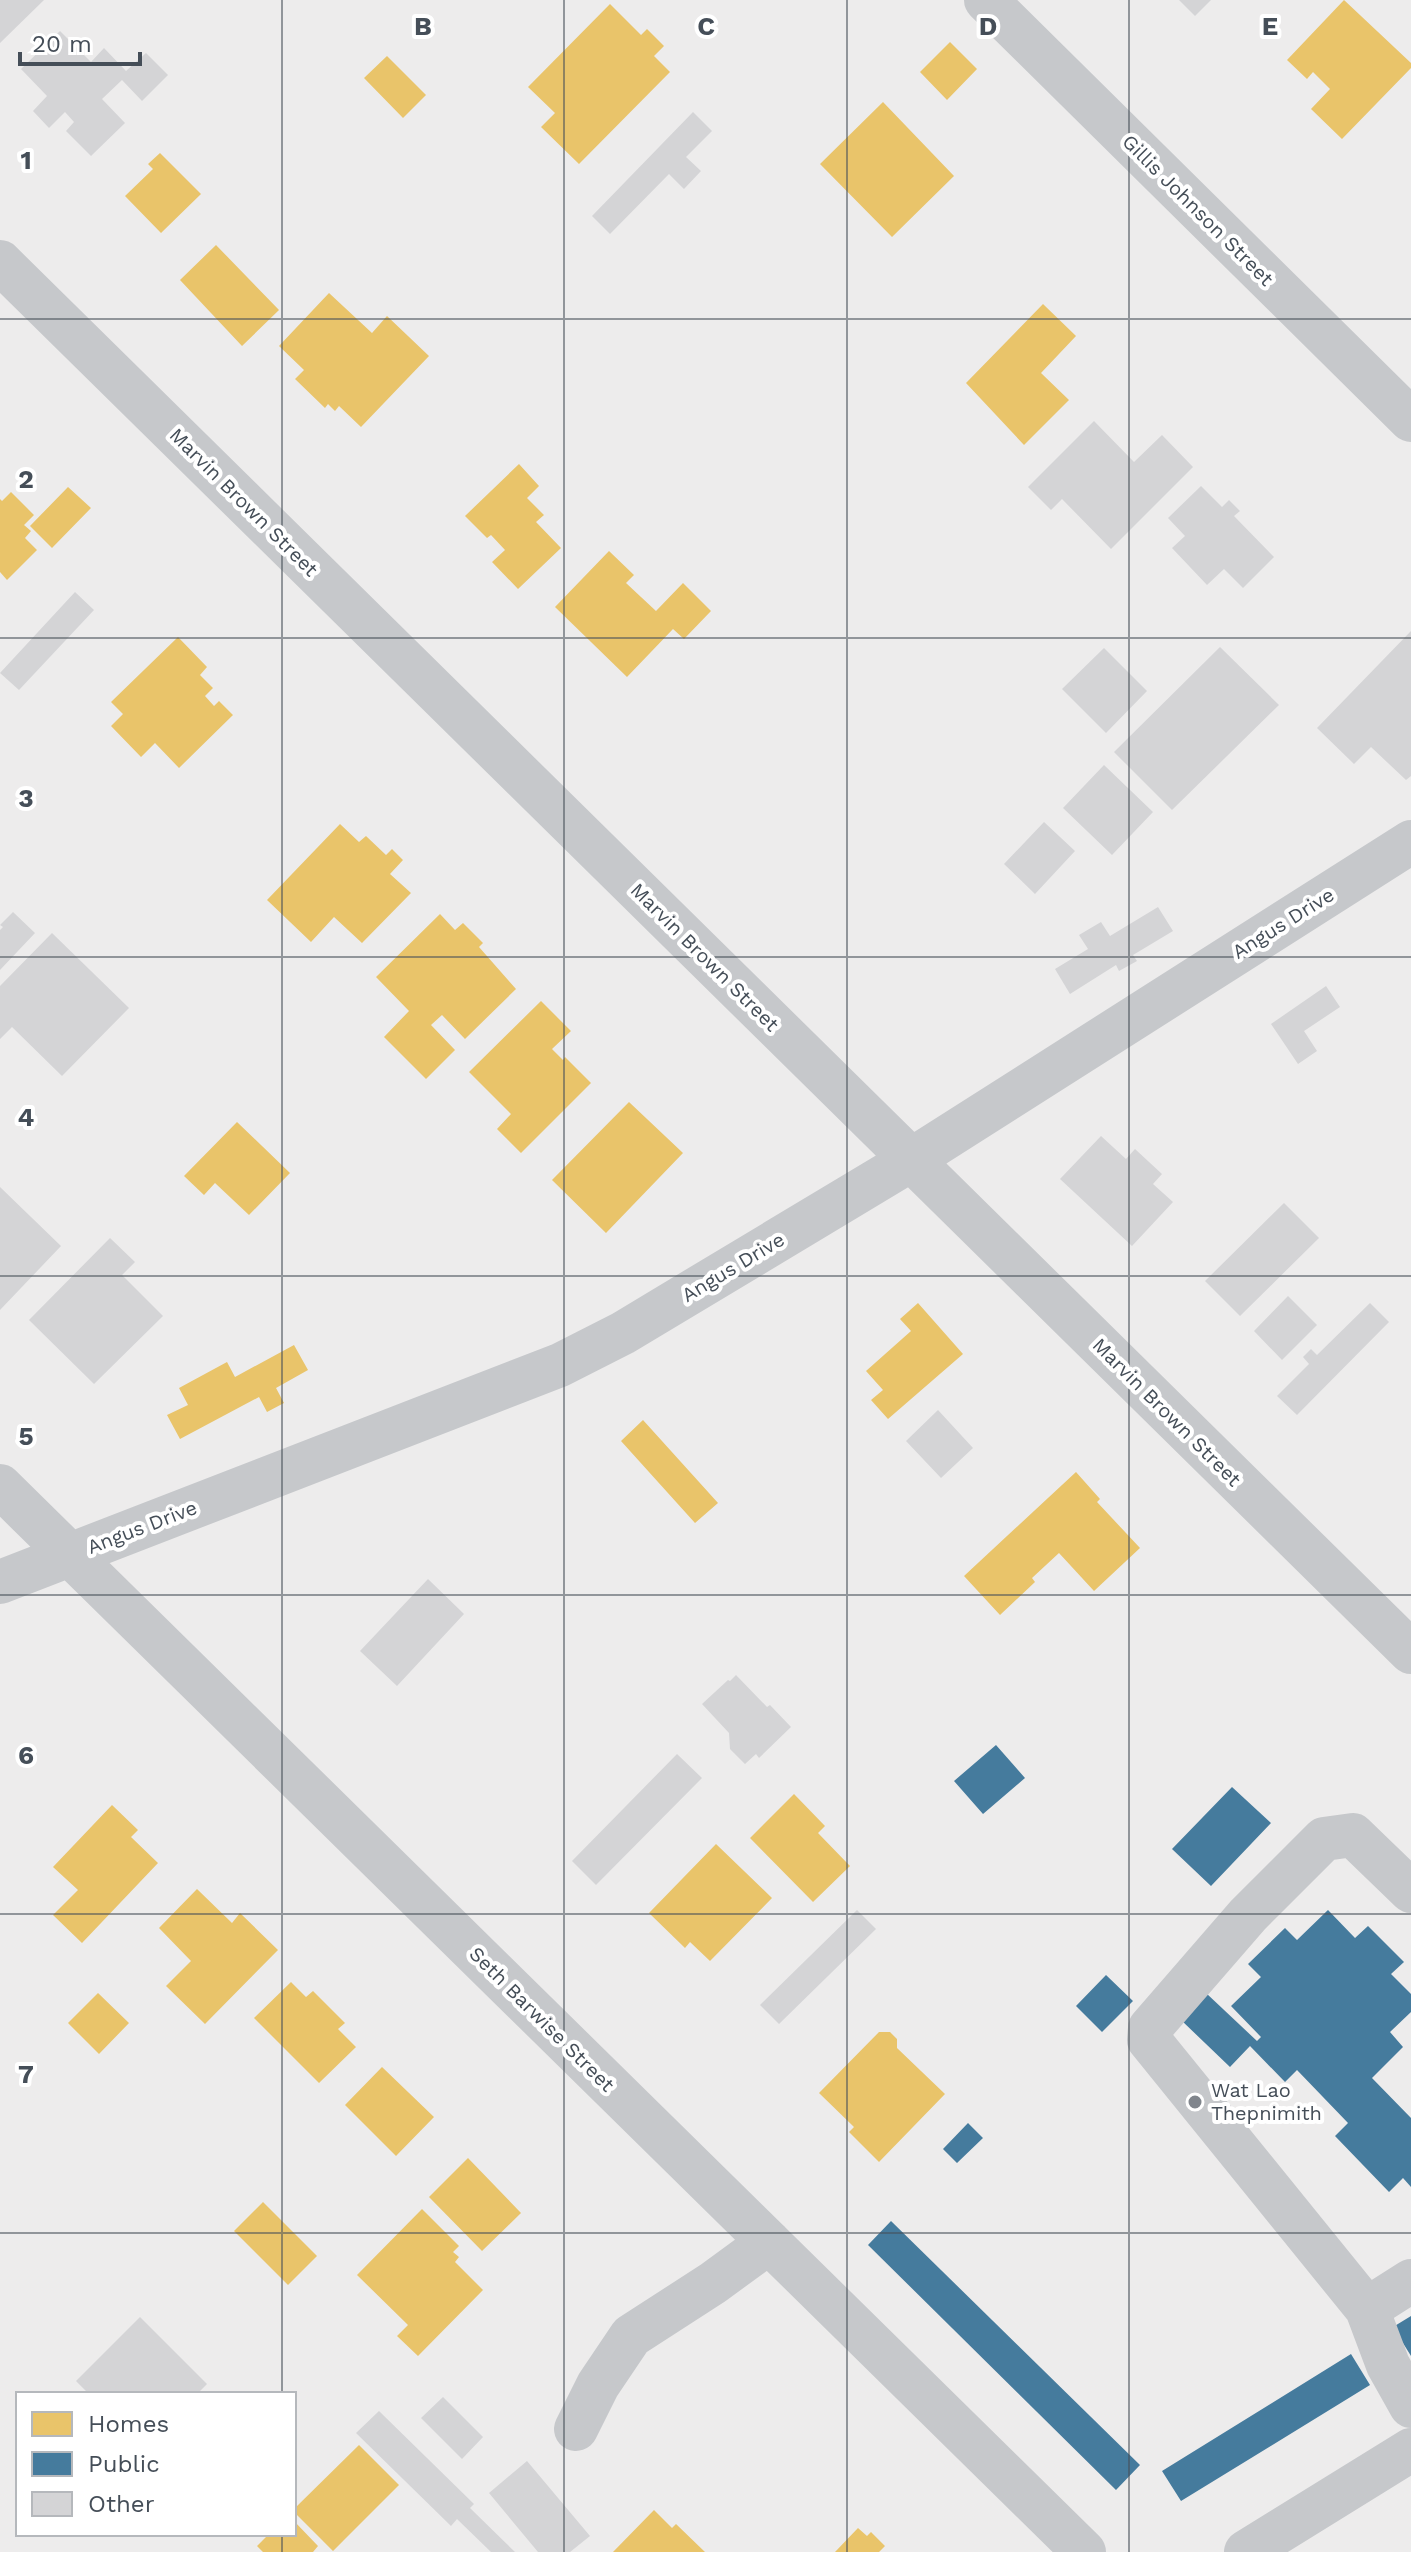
<svg xmlns="http://www.w3.org/2000/svg" width="1411" height="2552" font-family="'Work Sans',sans-serif">
  <style>
    .homes { fill: #e9c46a }
    .public { fill: #457b9d }
    .building { fill: #d4d4d6 }
    .lines { fill: none; stroke-linecap: round; stroke-linejoin: round }
    .minor { stroke: #c6c8cb; stroke-width: 44 }
    .grid { fill: none; stroke: #454e58; stroke-width: 2; stroke-opacity: 0.55 }
    .poi-dot { fill: #80858c; stroke: #fff; stroke-width: 3 }
    .labels { text-anchor: middle; stroke-width: 8; stroke-linejoin: round; paint-order: stroke }
    .street-label { font-size: 20px; fill: #454e58; stroke: #fff }
    .poi-label { font-size: 20px; fill: #454e58; stroke: #fff; text-anchor: start }
    .grid-label { font-size: 26px; text-anchor: middle; font-weight: bold; fill: #454e58; stroke: #fff; stroke-width: 8; stroke-linejoin: round; paint-order: stroke }
  </style>
  <rect width="100%" height="100%" fill="#edecec"/>
  <!-- homes -->
  <path class="homes" d="M1344,0L1411,63V68L1342,139L1311,109L1330,89L1313,72L1307,79L1287,60Z
    M610,4L641,35L647,29L664,46L654,56L670,72L579,164L541,127L555,113L528,87Z
    M950,42L977,69L947,100L920,72Z
    M387,56L426,95L403,118L364,78Z
    M883,102L954,176L892,237L820,164Z
    M160,153L201,194L161,233L125,196L153,169L148,164Z
    M216,245L279,310L242,346L180,280Z
    M329,293L372,333L387,316L429,356L361,427L339,406L335,411L328,404L325,408L295,379L304,370L279,346Z
    M1043,304L1076,336L1041,373L1069,400L1024,445L966,383Z
    M519,464L539,486L527,498L544,515L536,522L561,548L518,589L492,562L505,550L491,535L487,538L465,516Z
    M68,487L91,508L52,548L30,526Z
    M11,492L34,515L24,525L31,531L25,538L37,550L7,580L0,572V499L2,501Z
    M609,551L634,575L626,583L656,611L683,583L711,611L684,639L673,629L627,677L555,607Z
    M178,637L207,667L200,675L213,688L205,696L214,706L219,701L233,715L179,768L155,743L141,757L111,726L123,714L111,702Z
    M340,824L359,842L366,836L386,855L392,849L403,860L390,874L411,893L362,943L334,917L311,942L267,900Z
    M440,914L455,930L463,923L483,943L479,947L516,989L465,1039L442,1015L431,1025L455,1050L426,1079L384,1037L409,1011L376,977Z
    M541,1001L571,1031L552,1049L563,1060L565,1057L591,1083L521,1153L497,1129L511,1114L469,1072Z
    M629,1102L683,1153L606,1233L552,1180Z
    M237,1122L290,1173L249,1215L215,1183L204,1195L184,1176Z
    M918,1303L963,1354L888,1419L871,1400L883,1390L866,1371L911,1331L900,1319Z
    M294,1345L308,1370L276,1388L284,1403L267,1412L259,1397L180,1439L167,1415L188,1405L179,1388L227,1362L235,1377Z
    M643,1420L718,1503L695,1523L621,1441Z
    M1076,1472L1100,1499L1097,1502L1140,1548L1094,1591L1059,1553L1032,1578L1035,1582L1000,1615L964,1576Z
    M794,1794L825,1826L818,1833L850,1866L813,1902L750,1838Z
    M112,1805L138,1830L131,1837L158,1863L82,1943L53,1915L78,1890L53,1867Z
    M716,1844L772,1898L710,1961L690,1942L685,1948L649,1913Z
    M197,1889L232,1923L240,1913L278,1950L205,2024L166,1986L191,1961L159,1928Z
    M291,1982L306,1997L313,1991L345,2023L338,2029L356,2047L319,2083L254,2018Z
    M98,1993L129,2023L99,2054L68,2023Z
    M879,2032H890L897,2039V2048L945,2094L879,2162L849,2132L854,2127L819,2093Z
    M382,2067L434,2117L396,2156L345,2105Z
    M468,2158L521,2213L482,2251L429,2197Z
    M263,2202L317,2256L288,2285L234,2231Z
    M422,2209L459,2246L453,2252L459,2257L455,2262L483,2290L418,2356L397,2336L408,2325L357,2275Z
    M359,2445L399,2485L333,2551L294,2512V2509Z
    M654,2510L672,2528L676,2524L705,2552H613Z
    M294,2521L318,2546L313,2552H263L257,2546L269,2534H294Z
    M858,2528L867,2536L871,2532L885,2546L879,2552H835Z"/>
  <!-- public -->
  <path class="public" d="M996,1745L1025,1778L983,1814L954,1781Z
    M1232,1787L1271,1823L1211,1886L1172,1849Z
    M1328,1910L1355,1938L1368,1926L1404,1962L1391,1974L1411,1994V2012L1390,2032L1403,2047L1372,2078L1411,2118V2187L1403,2178L1389,2192L1335,2136L1348,2123L1297,2070L1285,2082L1250,2046L1230,2067L1181,2020L1206,1993L1257,2041L1261,2037L1231,2006L1261,1977L1248,1964L1285,1928L1297,1940Z
    M1106,1975L1133,2001L1102,2032L1076,2006Z
    M968,2123L983,2138L957,2163L943,2149Z
    M891,2221L1140,2465L1116,2490L868,2245Z
    M1411,2316V2356L1393,2327Z
    M1351,2354L1370,2385L1181,2501L1162,2471Z"/>
  <!-- building -->
  <path class="building" d="M0,0H44L0,43Z
    M1179,0H1211L1195,16Z
    M60,31L91,62L104,48L126,71L146,53L168,75L142,101L122,80L102,99L125,123L91,156L66,131L74,122L65,112L49,128L33,111L47,96L21,69Z
    M693,112L712,131L686,157L701,171L684,189L669,174L610,234L592,216Z
    M1094,421L1134,462L1162,435L1193,467L1111,549L1062,499L1051,510L1028,487Z
    M1201,486L1222,507L1229,500L1240,511L1234,516L1274,557L1243,588L1224,569L1207,585L1172,548L1185,536L1168,518Z
    M75,592L94,610L19,690L0,673Z
    M1411,631V776L1406,780L1371,747L1354,764L1317,728Z
    M1220,647L1279,705L1172,810L1114,752Z
    M1104,648L1147,691L1106,733L1062,689Z
    M1104,765L1153,812L1112,855L1063,808Z
    M1044,822L1075,851L1035,894L1004,864Z
    M1158,907L1173,931L1133,955L1137,961L1119,971L1116,965L1070,994L1055,969L1088,949L1079,935L1101,922L1110,936Z
    M13,912L35,933L0,970V930L3,927L0,925Z
    M52,933L129,1008L62,1076L12,1027L0,1039V986Z
    M1326,986L1340,1007L1304,1031L1317,1051L1298,1064L1271,1024Z
    M1101,1136L1126,1159L1135,1149L1162,1174L1153,1184L1173,1202L1132,1246L1060,1179Z
    M0,1187L61,1246L0,1310Z
    M1284,1203L1319,1238L1240,1316L1205,1281Z
    M110,1238L135,1262L122,1275L163,1316L94,1384L29,1320Z
    M1288,1296L1317,1325L1282,1360L1254,1331Z
    M1370,1303L1389,1322L1297,1415L1277,1396L1309,1364L1303,1357L1311,1349L1317,1355Z
    M938,1410L973,1448L941,1478L906,1441Z
    M428,1579L464,1614L397,1686L360,1651Z
    M736,1675L767,1707L770,1705L791,1727L759,1758L756,1754L745,1764L730,1749L729,1733L702,1704L728,1680L730,1681Z
    M677,1754L702,1778L596,1885L572,1861Z
    M857,1910L876,1929L779,2024L760,2005Z
    M140,2317L207,2384L197,2394H89L76,2381Z
    M443,2397L483,2437L462,2459L421,2418Z
    M379,2411L474,2504L470,2508L515,2552H491L457,2519L451,2526L356,2433Z
    M527,2461L590,2536L570,2552H538L489,2493Z"/>
  <g class="lines">
    <!-- minor -->
    <path class="minor" d="M986,0L1411,420
      M0,262L1411,1652
      M0,1486L1084,2552
      M0,1582L560,1365L623,1333L911,1160L1411,842
      M1411,2281L1367,2309L1388,2365L1411,2406
      M1367,2309L1149,2040L1150,2028L1248,1915L1324,1839L1353,1835L1411,1891
      M576,2429L598,2385L631,2336L713,2283L769,2242
      M1246,2552L1411,2450"/>
  </g>
  <!-- grid -->
  <path class="grid" d="M282,0V2394M564,0V2552M847,0V2552M1129,0V2552M0,319H1411M0,638H1411M0,957H1411M0,1276H1411M0,1595H1411M0,1914H1411M0,2233H1411M282,2534V2552"/>
  <!-- markers -->
  <circle class="poi-dot" cx="1195" cy="2102" r="8"/>
  <g class="labels">
    <!-- street labels -->
    <g class="street-label">
      <text transform="translate(1198 210) rotate(45)" y="7">Gillis Johnson Street</text>
      <text transform="translate(244 502) rotate(45)" y="7">Marvin Brown Street</text>
      <text transform="translate(1283 923) rotate(-32)" y="7">Angus Drive</text>
      <text transform="translate(705 957) rotate(45)" y="7">Marvin Brown Street</text>
      <text transform="translate(733 1267) rotate(-31)" y="7">Angus Drive</text>
      <text transform="translate(1167 1412) rotate(45)" y="7">Marvin Brown Street</text>
      <text transform="translate(142 1527) rotate(-21)" y="7">Angus Drive</text>
      <text transform="translate(542 2019) rotate(45)" y="7">Seth Barwise Street</text>
    </g>
    <!-- poi labels -->
    <g class="poi-label">
      <text x="1211" y="2097">Wat Lao<tspan x="1211" dy="23">Thepnimith</tspan></text>
    </g>
  </g>
  <g class="grid-label">
    <text x="423" y="35">B</text>
    <text x="706" y="35">C</text>
    <text x="988" y="35">D</text>
    <text x="1270" y="35">E</text>
    <text x="26" y="169">1</text>
    <text x="26" y="488">2</text>
    <text x="26" y="807">3</text>
    <text x="26" y="1126">4</text>
    <text x="26" y="1445">5</text>
    <text x="26" y="1764">6</text>
    <text x="26" y="2083">7</text>
  </g>
  <!-- legend -->
  <rect x="16" y="2392" width="280" height="144" fill="#ffffff" stroke="#b5b8bc" stroke-width="2"/>
  <rect x="32" y="2412" width="40" height="24" fill="#e9c46a" stroke="#b5b8bc" stroke-width="2"/>
  <text x="88" y="2432" font-size="24" fill="#454e58">Homes</text>
  <rect x="32" y="2452" width="40" height="24" fill="#457b9d" stroke="#b5b8bc" stroke-width="2"/>
  <text x="88" y="2472" font-size="24" fill="#454e58">Public</text>
  <rect x="32" y="2492" width="40" height="24" fill="#d4d4d6" stroke="#b5b8bc" stroke-width="2"/>
  <text x="88" y="2512" font-size="24" fill="#454e58">Other</text>
  <!-- scale -->
  <path d="M20 52v12h120v-12" fill="none" stroke="#454e58" stroke-width="4"/>
  <text x="32" y="52" font-size="24" fill="#454e58" stroke="#ffffff" stroke-width="6" paint-order="stroke">20 m</text>
</svg>
